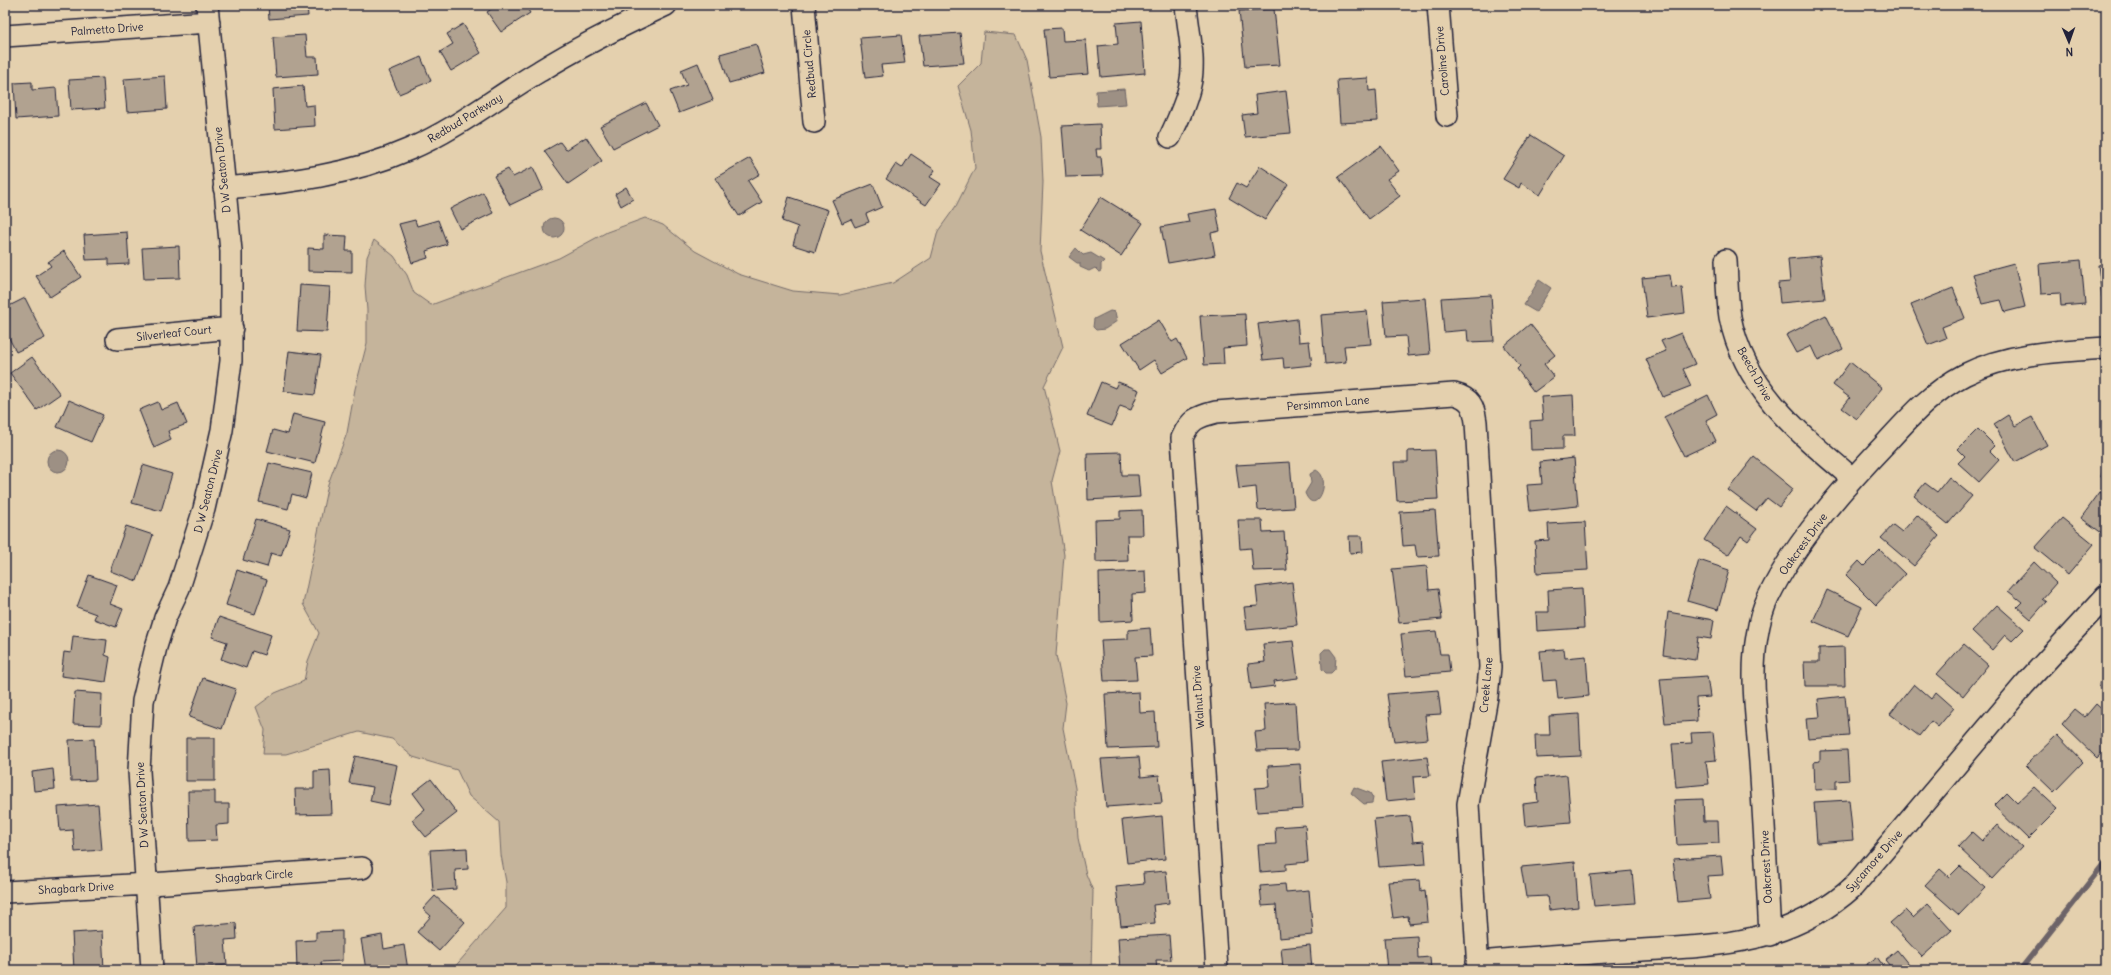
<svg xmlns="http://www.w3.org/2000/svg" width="2111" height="975" font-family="Delius,sans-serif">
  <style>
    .green { fill: #c5b49b; stroke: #746b6b }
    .water { fill: #9d9084; stroke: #6c6467 }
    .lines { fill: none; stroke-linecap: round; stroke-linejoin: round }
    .stream { stroke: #6c6467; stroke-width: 5.5 }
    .building { fill: #b1a290; stroke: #22223b }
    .minor-casing { stroke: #22223b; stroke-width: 24 }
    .minor { stroke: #e4d0ae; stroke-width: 21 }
    .labels { text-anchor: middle; stroke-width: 3; stroke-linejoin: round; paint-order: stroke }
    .street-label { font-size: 11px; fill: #22223b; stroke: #e4d0ae }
  </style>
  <rect width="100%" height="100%" fill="#e4d0ae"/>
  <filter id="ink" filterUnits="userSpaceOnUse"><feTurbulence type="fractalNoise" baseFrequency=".025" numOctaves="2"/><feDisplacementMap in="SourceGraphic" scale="8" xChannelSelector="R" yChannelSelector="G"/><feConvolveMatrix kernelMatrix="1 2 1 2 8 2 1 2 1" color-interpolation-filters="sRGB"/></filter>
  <g filter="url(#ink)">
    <!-- green -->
    <path class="green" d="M984,32L1016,35L1027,60L1041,137L1043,182L1040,251L1063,347L1044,386L1060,451L1052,481L1064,555L1056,655L1066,703L1063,728L1075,788L1078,838L1086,874L1093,891L1091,970H452L506,908V882L501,855L499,822L469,796L457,770L413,757L392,739L359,732L286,754H263L265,730L256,707L275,693L304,681L308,661L319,633L303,604L328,484L347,433L355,389L367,343V310L365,286L367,257L374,240L394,256L407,275L414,293L431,305L559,258L607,232L645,218L663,225L695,251L738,274L793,291L840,295L893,283L931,258L938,231L956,206L975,168L971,130L958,86L981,63Z"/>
    <!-- water -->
    <path class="water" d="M1124,89L1126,104L1097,106L1096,91Z
      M544 228a10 10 0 1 1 20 0a10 10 0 1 1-20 0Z
      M1076,248L1083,255L1091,253L1104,261L1101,264V271L1099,272L1095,268L1089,271L1080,267V263H1077L1069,257Z
      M1539,280L1551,288L1536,312L1524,305Z
      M1110,311L1115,312L1117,321L1105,329L1096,330L1093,327L1094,319Z
      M47 461a11 11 0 1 1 22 0a11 11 0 1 1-22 0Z
      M1316,470C1334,479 1315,519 1305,493L1311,483L1310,474Z
      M1325,649H1330L1336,657L1335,669L1331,673H1326L1322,669L1321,653Z
      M1354,787L1370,793L1373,798L1372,803L1364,804L1351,793Z"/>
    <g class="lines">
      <!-- stream -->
      <path class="stream" d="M2020,970L2106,861"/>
    </g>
    <!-- building -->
    <path class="building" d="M268,5H307L308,16L269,19Z
      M497,5H525L530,13L501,32L487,12Z
      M1274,9L1280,65L1245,67L1239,11Z
      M1141,21L1145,73L1101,77L1098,46L1118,44L1116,23Z
      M463,24L481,53L451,71L440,52L453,44L447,34Z
      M1062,28L1063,41L1086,40L1089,74L1049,77L1044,29Z
      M960,33L964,63L923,66L919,36Z
      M305,35L307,57H317L318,74L276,77L273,37Z
      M901,35L905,63L881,65L883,76L865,78L860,38Z
      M756,44L765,73L729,83L720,54Z
      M421,57L431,81L399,94L389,71Z
      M698,63L713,100L679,113L670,91L687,85L681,70Z
      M165,76L167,109L127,112L124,79Z
      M103,78L105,108L71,110L69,80Z
      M1368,78L1369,91L1376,90L1378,121L1340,123L1337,80Z
      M32,82V90L56,88L58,116L16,119L14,83Z
      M303,86L305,106L314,105L315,126L275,129L273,89Z
      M1286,91L1291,133L1245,137L1242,115L1257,113L1255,95Z
      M646,103L658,125L613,148L600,126Z
      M1100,124L1101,149H1096L1097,157H1101L1103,176L1066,177L1062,126Z
      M1531,135L1564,156L1540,195L1521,183L1519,188L1503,179Z
      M586,137L602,161L568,184L544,151L560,142L566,150Z
      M1381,146L1399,171L1387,179L1400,196L1369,219L1338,177Z
      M911,154L935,170L930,177L941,184L926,205L886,179L896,164L902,168Z
      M750,158L760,174L748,181L762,202L739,216L715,178Z
      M1260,166L1288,184L1265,220L1229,198L1237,183L1246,188Z
      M533,167L543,189L510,205L494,176L508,169L513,177Z
      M873,184L882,207L866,214L869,222L855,227L851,219L842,223L832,200Z
      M626,187L633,199L621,206L615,194Z
      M483,192L493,213L460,229L450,209Z
      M789,197L828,210L815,252L793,245L798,227L782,221Z
      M1101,197L1143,223L1121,256L1080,230Z
      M1216,209L1220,231L1211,233L1215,255L1168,263L1161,227L1189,222L1187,214Z
      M415,220L417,226L438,220L447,244L426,251L428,258L412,263L399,224Z
      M127,232L129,264L109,265V259L86,260L84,235Z
      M324,235L347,236L346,251H352V272L308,271V248L324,249Z
      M179,246L180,278L144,279L142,248Z
      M64,251L81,277L50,297L36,276L51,266L48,262Z
      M1820,256L1825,299L1780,303L1778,283L1790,282L1788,259Z
      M2081,260L2085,304L2061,306L2060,293L2041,294L2039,264Z
      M2014,263L2025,307L2005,312L2001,300L1982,304L1973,274Z
      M2106,264V297H2102L2098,265Z
      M1670,275L1672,288L1682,287L1685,313L1647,318L1642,278Z
      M300,285L330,287L327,332L297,331Z
      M1953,288L1965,318L1942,327L1946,338L1928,345L1911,305Z
      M1491,295L1494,341L1468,342L1467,330L1444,332L1441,298Z
      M25,298L45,338L16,352L5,330V308Z
      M1425,298L1430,354L1408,356L1406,336L1386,337L1383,301Z
      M1367,311L1371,344L1344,346L1346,362L1325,364L1321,315Z
      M1245,314L1247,346L1223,348L1224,364L1204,365L1200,316Z
      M1826,315L1843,349L1818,361L1811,346L1796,353L1786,335Z
      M1297,319L1299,342L1309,341L1312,365L1284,368L1283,358L1263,360L1258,324Z
      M1159,320L1172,342L1177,339L1187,358L1162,373L1154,360L1139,370L1122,343Z
      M1530,324L1555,355L1544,364L1554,377L1534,392L1517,369L1520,366L1504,346Z
      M1681,333L1695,364L1683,369L1691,386L1663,397L1646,359L1666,351L1661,341Z
      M289,351L321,355L315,395L284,391Z
      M32,357L60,394L37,410L10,373Z
      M1850,362L1882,388L1857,419L1842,408L1850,398L1833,385Z
      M1101,382L1115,388L1118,382L1139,390L1131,410L1120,406L1112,426L1087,416Z
      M1573,395L1575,436H1563V449L1531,450L1530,421L1543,420L1541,397Z
      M1708,395L1717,414L1706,420L1716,441L1684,456L1664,417Z
      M69,400L103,415L91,442L57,427Z
      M158,402L161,410L178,403L187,424L168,431L171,440L154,448L139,410Z
      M293,414L325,422L315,463L267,451L273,430L288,434Z
      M2008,415L2015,426L2032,417L2047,445L2015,462L1994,424Z
      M1978,429L1995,446L1990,451L1999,460L1979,482L1958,463L1965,456L1958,449Z
      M1435,450L1438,499L1397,501L1394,462H1408V451Z
      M1121,452L1122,475H1138L1140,497L1088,500L1087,453Z
      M1754,457L1793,489L1779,507L1767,498L1756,511L1728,490Z
      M2106,457V479L2101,477Z
      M1574,458L1578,506L1530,511L1527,485L1542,484L1540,462Z
      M1290,462L1294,508L1258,510L1256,487L1239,489L1236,465Z
      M269,463L312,473L306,498L292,494L288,509L259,502Z
      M143,465L172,474L161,511L132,503Z
      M1949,477L1972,496L1948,524L1914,496L1925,483L1937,492Z
      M2100,492L2106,496V536L2081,518Z
      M1726,506L1757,529L1748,541L1741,536L1728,555L1704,540Z
      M1142,510L1143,535H1127L1128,561L1096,562L1095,520L1120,519V511Z
      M1435,510L1439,556L1417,557L1415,545L1403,546L1400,512Z
      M1917,515L1939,536L1914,566L1881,538L1893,525L1902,532Z
      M2062,518L2094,544L2068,575L2035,548Z
      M256,519L290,529L281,556L271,553L267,567L243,560Z
      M1238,520H1262L1263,533L1284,532L1287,570L1253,571L1251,548L1240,549Z
      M1585,522L1588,570L1537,573L1535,541L1549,540L1548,524Z
      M126,526L153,535L137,581L110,571Z
      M1349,536H1362L1363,552L1350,553Z
      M1880,550L1905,574L1876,605L1846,575L1859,561L1864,566Z
      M1699,560L1729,570L1718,610L1687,601Z
      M2034,562L2056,583L2042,599L2046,602L2031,619L2017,607L2022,602L2008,591Z
      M1427,566L1429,590L1438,589L1442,619L1399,623L1392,569Z
      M237,570L267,580L255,614L226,605Z
      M1145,571L1146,593L1132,594L1133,620L1100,622L1099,573Z
      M89,575L117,585L110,604L123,609L116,627L94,619L96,614L77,607Z
      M1292,582L1297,625L1247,630L1244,607L1258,606L1256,587Z
      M1582,588L1584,628L1537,631L1536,612H1549L1548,590Z
      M1827,590L1862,607L1848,636L1813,621Z
      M1997,605L2024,629L2012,641L2005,635L1992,650L1972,631Z
      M1668,612L1714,620L1711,639L1698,637L1695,660L1663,655Z
      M219,617L271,635L264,655L252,651L246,668L221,659L227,642L212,637Z
      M1150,628L1152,656L1135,657L1137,680L1104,681L1101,640L1128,639V630Z
      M1436,631L1440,654H1448L1450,672L1406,676L1401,634Z
      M73,636L107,640L105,655L110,657L106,682L61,676L64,652L71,653Z
      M1293,641L1298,678L1274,681L1275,686L1251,689L1248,664L1265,662L1263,644Z
      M1964,644L1988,665L1963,696L1937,674Z
      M1844,647L1845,686H1805L1804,662H1819V648Z
      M1564,649L1565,658L1586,656L1589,696L1558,699L1556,680L1543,681L1540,651Z
      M1707,676L1710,697L1696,698L1697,721L1665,723L1660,679Z
      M2106,676V692L2098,685Z
      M203,678L236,689L222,729L189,717Z
      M1914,684L1931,699L1936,692L1954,708L1938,727L1931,721L1919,736L1890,714Z
      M1438,690L1441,714L1425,715L1428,739L1394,742L1387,694Z
      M75,692L102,694L101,725L73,724Z
      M1139,692L1140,713L1155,712L1157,747L1108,749L1105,694Z
      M1845,696L1849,736L1808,739L1806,718L1820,717L1818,699Z
      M1295,702L1298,750L1257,751L1255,732L1266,731L1264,704Z
      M2096,704L2106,713V748L2097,758L2062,724L2075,709L2085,717Z
      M1579,714L1581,756L1536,758L1535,735H1550L1549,716Z
      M1713,732L1716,760L1706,761L1709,784L1676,787L1672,744L1692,743L1691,733Z
      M2057,735L2083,762L2054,792L2026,765Z
      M186,738H215V781H186Z
      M94,739L96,780L71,781L69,740Z
      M1847,750L1849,780L1836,781V789L1815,790L1814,762L1820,761V751Z
      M355,756L397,765L389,805L370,801L373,787L349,783Z
      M1139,757L1141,777L1159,775L1162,803L1106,807L1101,759Z
      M1427,757L1430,776L1413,777L1415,798L1386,801L1381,762Z
      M1300,764L1303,809L1257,812L1255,788L1269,787L1268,766Z
      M53,769L55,789L34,791L32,772Z
      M330,770L332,814L296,815L295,789H314V771Z
      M1567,775L1571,822L1525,826L1523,804L1538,802L1536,778Z
      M431,779L457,813L426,837L412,820L425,809L413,793Z
      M2034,787L2058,809L2028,839L1994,806L2007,793L2017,803Z
      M188,791H215V804H229V824L216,825L217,840L189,841Z
      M1703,799L1704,821H1718L1719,843L1677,845L1674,800Z
      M1849,800L1853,840L1817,843L1814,802Z
      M98,804L102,850L75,852L73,830L60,831L58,807Z
      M1162,816L1165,859L1127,863L1122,820Z
      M1410,816L1413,842L1424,841L1426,864L1379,867L1374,819Z
      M1305,825L1308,862L1286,864V870L1260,872L1258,845L1276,844L1275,827Z
      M1997,825L2022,847L1992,879L1958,847L1972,832L1982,841Z
      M467,848L468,869L455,870L456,889L433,891L430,850Z
      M1721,856L1723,875L1707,876L1710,899L1678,902L1673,859Z
      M1575,862L1578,907L1549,910L1547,896L1526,897L1521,867Z
      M1960,866L1985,888L1959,915L1925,885L1940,869L1949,877Z
      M1166,871L1169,903L1153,905L1155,923L1121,926L1116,887L1144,884L1143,873Z
      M1632,871L1635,903L1594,906L1590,875Z
      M1420,880L1421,891L1425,890L1428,922L1409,924L1408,916L1393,918L1388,882Z
      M1285,884L1286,892L1309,890L1313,935L1279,938L1276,905L1262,906L1260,886Z
      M435,896L465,922L439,951L417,932L431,916L423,909Z
      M1928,904L1952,930L1922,957L1890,923L1905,910L1913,918Z
      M236,923L237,939L225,940L227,965L197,968L194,927Z
      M102,931L104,970H74L72,933Z
      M342,931V961L321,962L322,968L297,969L296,941L316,940V932Z
      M382,935L384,949L404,945L408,970H366L361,939Z
      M1169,935L1171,960H1156L1157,970H1120L1118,938Z
      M1417,936L1418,958L1430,957L1431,970H1387L1384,938Z
      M1310,945L1312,970H1266L1283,968L1281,948Z
      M1897,950L1913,970H1861L1860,969L1877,957L1886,970L1890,966L1885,960Z"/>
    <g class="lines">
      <defs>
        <path id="minor" d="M804,5L814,122
          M1438,5L1447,116
          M5,36L209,22
          M1170,137C1178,120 1186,103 1190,85C1196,60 1188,30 1186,5
          M224,188C287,183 351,175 410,149C457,129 496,97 540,71C580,46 623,25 666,5
          M1726,260C1727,279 1727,298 1730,317C1744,389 1800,434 1852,478
          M117,339L232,328
          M5,892L166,883L362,868
          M1770,935C1767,877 1764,819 1760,762C1757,721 1750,676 1757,636C1759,623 1762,610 1768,598C1795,542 1844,487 1887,442C1910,417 1933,391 1964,375C2008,353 2058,351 2106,348
          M1477,962C1526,958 1574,954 1622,951C1708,946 1785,948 1853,887L2024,685L2106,596
          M152,970L139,771L143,701L156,647L165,618L179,588L204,509L222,430L231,361V251L207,5
          M1217,970L1182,438C1190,420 1196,417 1216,412L1454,394C1470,398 1474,406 1476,422L1490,667L1487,697L1468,804L1478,970"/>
      </defs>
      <!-- minor casing -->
      <use href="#minor" class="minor-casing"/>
      <!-- minor -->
      <use href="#minor" class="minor"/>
    </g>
  </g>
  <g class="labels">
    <!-- street labels -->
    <g class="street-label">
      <text transform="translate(107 29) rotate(-4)" y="4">Palmetto Drive</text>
      <text transform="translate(1442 61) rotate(-95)" y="4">Caroline Drive</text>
      <text transform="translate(809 64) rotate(-95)" y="4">Redbud Circle</text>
      <text transform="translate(465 118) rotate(-31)" y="4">Redbud Parkway</text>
      <text transform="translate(222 170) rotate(-96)" y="4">D W Seaton Drive</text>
      <text transform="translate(174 333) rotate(-6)" y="4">Silverleaf Court</text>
      <text transform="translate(1755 374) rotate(61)" y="4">Beech Drive</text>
      <text transform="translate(1328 403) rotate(-5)" y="4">Persimmon Lane</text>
      <text transform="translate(208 491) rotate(-76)" y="4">D W Seaton Drive</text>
      <text transform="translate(1803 544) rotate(-54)" y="4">Oakcrest Drive</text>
      <text transform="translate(1486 685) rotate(-85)" y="4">Creek Lane</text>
      <text transform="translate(1198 697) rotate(-94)" y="4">Walnut Drive</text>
      <text transform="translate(142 805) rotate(-93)" y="4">D W Seaton Drive</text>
      <text transform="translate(1874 861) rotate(-49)" y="4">Sycamore Drive</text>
      <text transform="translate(1766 867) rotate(-93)" y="4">Oakcrest Drive</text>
      <text transform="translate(254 876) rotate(-4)" y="4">Shagbark Circle</text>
      <text transform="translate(76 888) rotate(-3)" y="4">Shagbark Drive</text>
    </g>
  </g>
  <!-- margin -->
  <rect width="2111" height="975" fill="none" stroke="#e4d0ae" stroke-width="20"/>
  <rect x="10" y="10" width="2091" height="955" fill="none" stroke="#22223b" stroke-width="1.5" filter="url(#ink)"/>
  <!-- north arrow -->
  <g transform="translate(2069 42) rotate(178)" stroke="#e4d0ae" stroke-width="3" paint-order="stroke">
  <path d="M0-3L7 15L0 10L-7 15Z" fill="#22223b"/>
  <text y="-6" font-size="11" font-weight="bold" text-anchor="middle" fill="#22223b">N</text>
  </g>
</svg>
